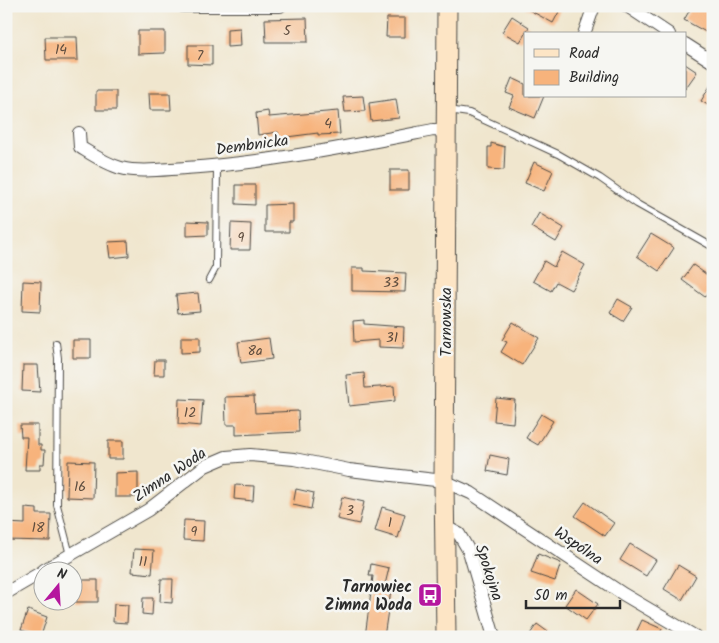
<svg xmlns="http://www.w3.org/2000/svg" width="719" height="643" font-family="Kalam,sans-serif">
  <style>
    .building { fill: #f7b37c }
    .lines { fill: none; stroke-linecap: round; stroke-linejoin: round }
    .lane-casing { stroke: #494743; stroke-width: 8 }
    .street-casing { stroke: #494743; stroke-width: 14 }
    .secondary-casing { stroke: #494743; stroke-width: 21 }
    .lane { stroke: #fff; stroke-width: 6 }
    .street { stroke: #fff; stroke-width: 12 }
    .secondary { stroke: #fde5c5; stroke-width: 19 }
    .labels { text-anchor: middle; stroke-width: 5; stroke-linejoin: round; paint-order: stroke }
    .number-label { font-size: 14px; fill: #5e4d3f }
    .street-label { font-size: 16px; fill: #2b2b2b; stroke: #f6f6f2 }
    .poi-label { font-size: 16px; font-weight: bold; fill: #2b2b2b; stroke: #f6f6f2; text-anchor: end }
  </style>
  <rect width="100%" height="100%" fill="#f6f6f2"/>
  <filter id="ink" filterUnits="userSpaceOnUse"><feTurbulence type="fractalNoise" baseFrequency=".02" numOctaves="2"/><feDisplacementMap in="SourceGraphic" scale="10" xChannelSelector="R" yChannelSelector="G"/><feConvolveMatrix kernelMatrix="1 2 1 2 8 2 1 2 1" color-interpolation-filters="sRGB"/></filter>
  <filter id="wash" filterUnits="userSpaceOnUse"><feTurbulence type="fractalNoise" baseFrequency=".0096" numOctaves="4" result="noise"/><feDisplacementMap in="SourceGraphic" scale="20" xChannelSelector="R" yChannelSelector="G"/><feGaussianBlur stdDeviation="1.12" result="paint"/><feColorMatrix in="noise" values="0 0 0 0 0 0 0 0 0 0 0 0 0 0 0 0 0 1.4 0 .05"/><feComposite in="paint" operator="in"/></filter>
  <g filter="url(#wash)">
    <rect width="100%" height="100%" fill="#f0e6ce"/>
    <g id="blocks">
      <!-- building -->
      <path class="building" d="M522,6H562L553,23Z
        M692,6H713V36L684,20Z
        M512,16L529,27L520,42L502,32Z
        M307,18L308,42H266L265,19Z
        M387,18H405V37H386Z
        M240,28L241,46L227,47V29Z
        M138,31H165V53L138,54Z
        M45,37H77L78,60H46Z
        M188,45H212V65L188,64Z
        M685,64L697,72L685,89Z
        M512,78L525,84V96H544L535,118L509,107L514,96L506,93Z
        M713,81V108L701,101Z
        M96,91H116V110H96Z
        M149,93H170L171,110H150Z
        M363,96L365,111L345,112L343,97Z
        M396,99L399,118L371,121L369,103Z
        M268,111L269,117L338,111L340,134L318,135V133L279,138L278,132L258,135L256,113Z
        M491,143L505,147L504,170L488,169V147H491Z
        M534,162L553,171L544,191L525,183Z
        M390,170H409V190H390Z
        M236,185H255V205L236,204Z
        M293,204V222H289V232H265V205Z
        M539,213L564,228L556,242L531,227Z
        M187,221L208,222V235L187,236Z
        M231,223L251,224L250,250H230Z
        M651,234L674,248L659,271L637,256Z
        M128,241L129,256L110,258L108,242Z
        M562,252L585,265L571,290L556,282L551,291L533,281L544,261L554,267Z
        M693,265L713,279V286L705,297L682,280Z
        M352,268H364V271L406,273L405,292L352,291Z
        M23,281L41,282L40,312L22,311Z
        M198,293L200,311L178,313L176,295Z
        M618,299L632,307L623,321L610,313Z
        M364,320V324L404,327L403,348L379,347V340L354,342L353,321Z
        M513,322L539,338L522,365L501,352L507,342L502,340Z
        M181,337H200V352L181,353Z
        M269,338L272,359L241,363L238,342Z
        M73,340H91V358H73Z
        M155,360H164V375H154Z
        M23,365H38L40,392L22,391Z
        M364,373L365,388L394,386L395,401L349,406L346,375Z
        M254,396L255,413L298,411L299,432L236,435V425H226L225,397Z
        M496,398L515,400L513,423L494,421Z
        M179,399L203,400L201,426L178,424Z
        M541,414L553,421L538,445L526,438Z
        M20,425H38V445H41V450H45L44,464H40V470H25L27,437H21Z
        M108,441H123V459H108Z
        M490,455L509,459L507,475L487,471Z
        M68,461L94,462L93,498L67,497Z
        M138,472V497H115V473Z
        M235,485L254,486L253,501L234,499Z
        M296,489L314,493L311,509L293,505Z
        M342,497L364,502L359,524L337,519Z
        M585,502L614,523L605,536L575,516Z
        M382,507L405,514L398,538L375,531Z
        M25,508L37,509V514H51L50,541L6,540V523L25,524Z
        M184,520L204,521L203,541L183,540Z
        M630,544L656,560L646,576L620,560Z
        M134,549L154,550L152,574L132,572Z
        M538,554L561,563L555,581L531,573Z
        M371,564L389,568L384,589L391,590L384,637H365L373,576H369Z
        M678,565L696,576L682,600L664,589Z
        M161,579H173L172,603L160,602Z
        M76,580H98V602H76Z
        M576,589L598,604L586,620L565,605Z
        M143,598H153L152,615L142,614Z
        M114,604L128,605L127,623L113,622Z
        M28,610L47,617L41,636L21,630Z
        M642,620L662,629L658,637H634Z
        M537,624L555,637H528Z"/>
    </g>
  </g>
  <g filter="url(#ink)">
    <use href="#blocks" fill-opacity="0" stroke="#494743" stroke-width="1"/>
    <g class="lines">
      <defs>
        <path id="lane" d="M448,110L469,113L558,154L600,178L637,204L713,247
          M209,280L216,267L217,166
          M56,343L58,358L57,505L70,555"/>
        <path id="street" d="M183,6H280
          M627,6L669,34
          M584,34L594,6
          M685,44L713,62
          M79,133L80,147C93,155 106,164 121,168C140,173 166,169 185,168C269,163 351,146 433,130L446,131
          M444,526L459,534L469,551L494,637
          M44,570L148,510L205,466L226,457L250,455L294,459L349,470L444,481L471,493L623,594L696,637
          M6,593L42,572"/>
        <path id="secondary" d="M446,637L444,481L447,6"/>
      </defs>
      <!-- lane casing -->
      <use href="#lane" class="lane-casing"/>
      <!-- street casing -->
      <use href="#street" class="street-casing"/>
      <!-- secondary casing -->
      <use href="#secondary" class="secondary-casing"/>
      <!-- lane -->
      <use href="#lane" class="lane"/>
      <!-- street -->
      <use href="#street" class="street"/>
      <!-- secondary -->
      <use href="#secondary" class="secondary"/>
    </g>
  </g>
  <!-- icons -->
  <defs>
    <symbol id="bus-square" viewBox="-11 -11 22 22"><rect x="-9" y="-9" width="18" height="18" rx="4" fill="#b5179e" stroke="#f6f6f2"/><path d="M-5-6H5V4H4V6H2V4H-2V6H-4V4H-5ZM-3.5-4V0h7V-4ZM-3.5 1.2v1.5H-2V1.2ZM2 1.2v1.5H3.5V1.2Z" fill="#fff"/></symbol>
  </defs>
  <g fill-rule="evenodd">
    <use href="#bus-square" x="416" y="581" width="28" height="28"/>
  </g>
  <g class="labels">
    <!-- number labels -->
    <g class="number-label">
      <text x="287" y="35">5</text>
      <text x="61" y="54">14</text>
      <text x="200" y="60">7</text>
      <text x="328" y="128">4</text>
      <text x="241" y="242">9</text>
      <text x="391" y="287">33</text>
      <text x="392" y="342">31</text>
      <text x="255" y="355">8a</text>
      <text x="190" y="417">12</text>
      <text x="80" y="491">16</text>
      <text x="350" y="515">3</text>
      <text x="390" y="527">1</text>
      <text x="38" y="532">18</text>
      <text x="194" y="536">9</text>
      <text x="143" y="566">11</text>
    </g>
    <!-- street labels -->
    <g class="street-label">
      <text transform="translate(252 144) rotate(-8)" y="6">Dembnicka</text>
      <text transform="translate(445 322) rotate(-90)" y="6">Tarnowska</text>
      <text transform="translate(169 474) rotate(-34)" y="6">Zimna Woda</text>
      <text transform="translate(579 545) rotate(34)" y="6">Wspólna</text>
      <text transform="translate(490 572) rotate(72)" y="6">Spokojna</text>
    </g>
    <!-- poi labels -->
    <g class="poi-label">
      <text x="412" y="592">Tarnowiec<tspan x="412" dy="18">Zimna Woda</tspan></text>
    </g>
  </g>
  <!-- margin -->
  <rect width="719" height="643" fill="none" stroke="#f6f6f2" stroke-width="25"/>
  <!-- legend -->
  <rect x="524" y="32" width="162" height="65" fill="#f6f6f2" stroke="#a5a5a2"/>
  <rect x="534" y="49" width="25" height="8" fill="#fde5c5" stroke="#a5a5a2"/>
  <text x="569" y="58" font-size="15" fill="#2b2b2b">Road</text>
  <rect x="534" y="70" width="25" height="15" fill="#f7b37c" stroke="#a5a5a2"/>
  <text x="569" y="82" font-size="15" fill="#2b2b2b">Building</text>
  <!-- north arrow -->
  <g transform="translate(58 586) rotate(18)"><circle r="24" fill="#f6f6f2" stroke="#a5a5a2"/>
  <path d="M0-4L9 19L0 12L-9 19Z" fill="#b5179e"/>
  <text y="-8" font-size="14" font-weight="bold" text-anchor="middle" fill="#2b2b2b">N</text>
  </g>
  <!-- scale -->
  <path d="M526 600v8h94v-8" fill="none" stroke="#2b2b2b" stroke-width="2.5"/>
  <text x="534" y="600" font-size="15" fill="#2b2b2b" stroke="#f6f6f2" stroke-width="4" paint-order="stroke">50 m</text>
</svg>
